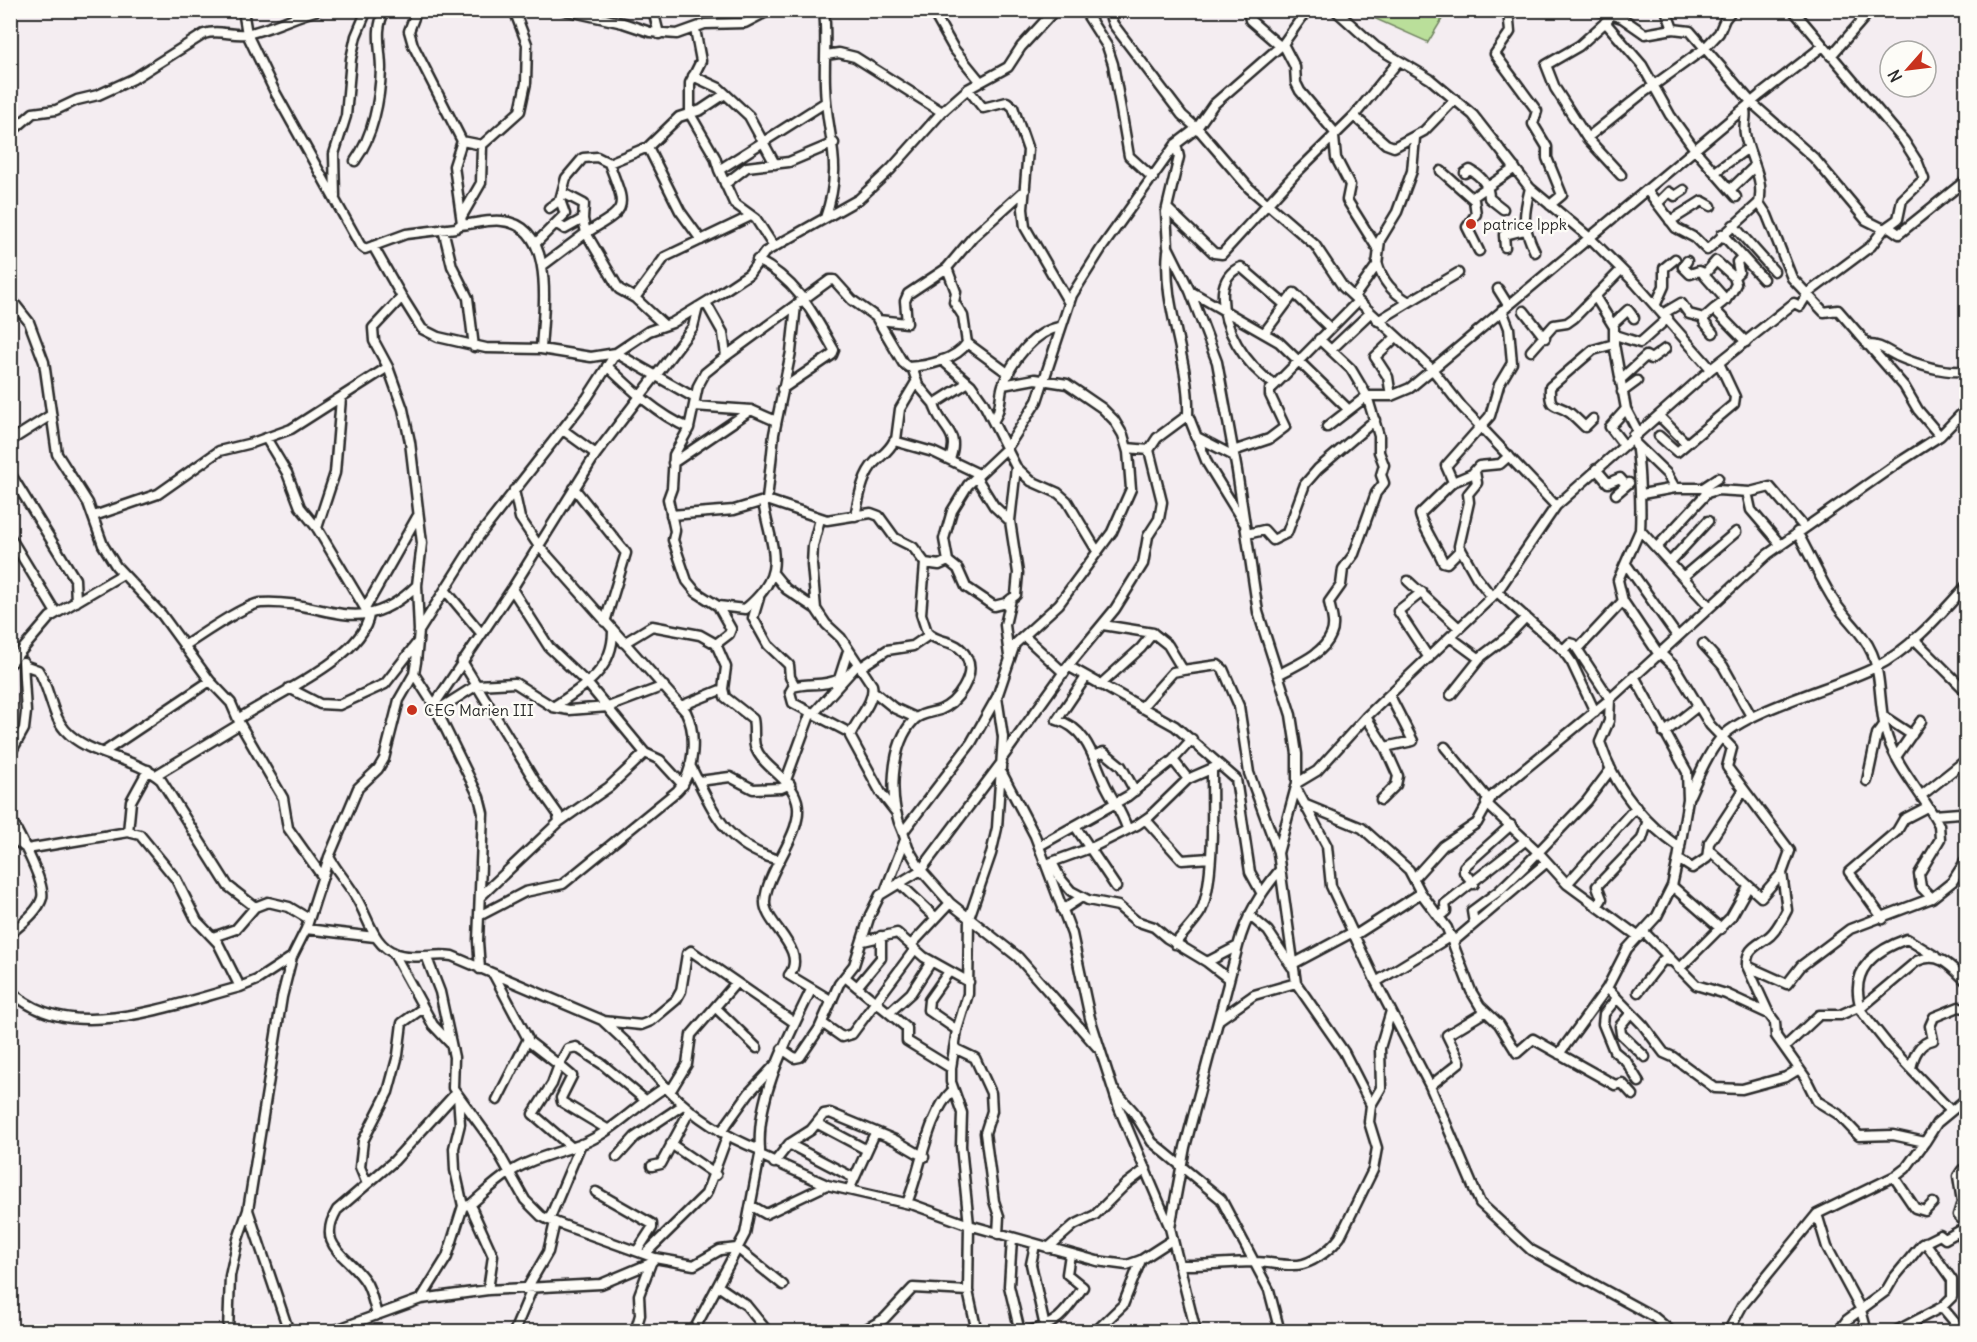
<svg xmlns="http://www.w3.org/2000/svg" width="1977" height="1342" font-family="Delius,sans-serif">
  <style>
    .green { fill: #badf9a; stroke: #728562; stroke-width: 1.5 }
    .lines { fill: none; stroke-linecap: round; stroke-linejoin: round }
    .minor-casing { stroke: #2b2b2b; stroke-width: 13 }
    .minor { stroke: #fdfcf7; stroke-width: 8 }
    .poi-dot { fill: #c8321e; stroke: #fdfcf7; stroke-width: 2 }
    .labels { text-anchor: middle; stroke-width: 5; stroke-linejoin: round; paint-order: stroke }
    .poi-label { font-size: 16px; fill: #2b2b2b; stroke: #fdfcf7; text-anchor: start }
  </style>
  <rect width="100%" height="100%" fill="#f4edf1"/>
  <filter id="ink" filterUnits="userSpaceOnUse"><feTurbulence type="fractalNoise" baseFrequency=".0167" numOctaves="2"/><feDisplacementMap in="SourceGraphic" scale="12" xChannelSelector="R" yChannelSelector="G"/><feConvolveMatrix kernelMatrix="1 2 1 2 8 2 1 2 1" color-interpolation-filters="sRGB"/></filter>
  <g filter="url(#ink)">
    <!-- green -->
    <path class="green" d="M1358,11H1447L1427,44L1428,42Z"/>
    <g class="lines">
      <defs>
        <path id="minor" d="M243,10L247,34L275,92L360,245L365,249L406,234L456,228L462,223L454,166L462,141L413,45L409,31L417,10
          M564,10L623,23L650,32L677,34L705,24L745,23L770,10
          M653,10L659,34
          M824,10C827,36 824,60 825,85C826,139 845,161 825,218
          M932,10L954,49L980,81
          M1084,10L1107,46L1113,64L1129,156L1153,178
          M1108,10L1113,24L1182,115L1200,131L1249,188L1315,245L1343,287L1432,369L1462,407L1556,506
          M1248,10L1250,20L1280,46
          M1335,10L1376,47L1430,79L1473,115L1530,188L1590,238L1636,284L1711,369
          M1508,10L1510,32L1495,54L1537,111L1533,124L1547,147V158L1562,195L1550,205
          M1597,10L1622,18L1645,34L1673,29L1690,31L1752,103L1814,158L1866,220L1884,229
          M1666,10L1673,29
          M1608,20L1579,46L1546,65L1555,88L1587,138L1621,175
          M1605,22L1642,65L1670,115L1696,151L1736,197
          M695,29L701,61L690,83V114L715,157L719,170
          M1283,44L1295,67L1296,83L1300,91L1336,134
          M826,55L839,53L855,57L942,112
          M1831,56L1871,10
          M693,76L719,88L749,116L775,164
          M968,89L983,108L1007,102L1013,107L1028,150L1023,209L1025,227L1069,303
          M1745,110C1747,117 1743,125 1745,134C1749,158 1765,178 1759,203L1767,215L1792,278L1824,312L1838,310L1904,386L1918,410L1940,436
          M1354,116L1386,144L1394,147L1424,131L1455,99
          M10,133L33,113L56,110L77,100L98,95L133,79L204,34C218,29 232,36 246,34C271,29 294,16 318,10
          M1334,137L1336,158L1350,185L1347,200L1377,248
          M1587,138L1643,93L1704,49L1719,33L1725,19L1732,10
          M462,141L482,145
          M1176,144L1179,157L1166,212L1168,247L1190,291L1217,362L1237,471L1258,612L1291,715L1297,754V783L1278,853L1296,983
          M355,161C373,136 380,100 381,69C381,48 374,30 385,10
          M609,163C626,209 630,207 586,233L619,289L635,298
          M1441,171L1474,200L1476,214L1467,227L1479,251
          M1715,172L1748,148
          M1465,173L1470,170C1481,176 1489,185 1489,198L1503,209
          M725,184L747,167L789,162L834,143
          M1530,188C1523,217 1522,225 1535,252
          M1647,190L1676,228L1695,238L1707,250L1759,203
          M1730,190L1755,166
          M335,197L334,154L346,116L351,59L356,36L367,10
          M1473,197L1515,168
          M1658,203L1669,192L1675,196L1684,190
          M549,208L560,200L566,178L583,158L597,157L609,163L648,147
          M1167,208L1214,253L1222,254L1295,174L1354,116L1398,62
          M462,216L481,183L482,145L520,111L526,83L527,44L514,10
          M1670,221L1702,201L1711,206
          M557,224L565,229L583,219
          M461,225C474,224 490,219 502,221C557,226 543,312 541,349
          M1733,225L1774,271
          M1889,227L1899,234L1966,180
          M443,229L452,266L468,298L474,347
          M1722,234L1763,279
          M701,240L680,211L648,147L679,117L701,110L725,94
          M535,244L565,214L560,200
          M373,246L402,297L373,328L374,341L388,367
          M774,247L756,219L734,203L719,170L826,102
          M1505,247L1504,235L1524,230
          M757,260C797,280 813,313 834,350L832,355L782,389
          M1687,261L1683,267L1690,274L1699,271L1704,273
          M1377,262C1382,281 1392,292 1409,302L1378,321
          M542,266L586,233L583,219L584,204L563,193
          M947,268L956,292L954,302L963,316L967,343
          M1734,277L1739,272L1737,262L1742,257
          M1498,289L1508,305
          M1190,291L1279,342L1349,410
          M402,297L422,329L438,337L486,348L541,349L591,357L616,353L695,398
          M1354,297L1377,265L1380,240L1397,212L1412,171L1415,138
          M10,298L29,322L44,362L57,454L88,503L103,545L116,566L162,615L210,681L231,703L240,724L283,798L288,828L322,876
          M1596,298L1614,327V344L1626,409L1638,432
          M1726,300L1704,275L1716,261L1734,277L1736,284C1731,296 1724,302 1714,309L1746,342
          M1409,302L1458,273
          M706,303L723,333L726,356L705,373L698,386L689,428L674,455L672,488L668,499L675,531L673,540L687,581L696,592L718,606L731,629L729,634L716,644L726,667L723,689L725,697L753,719C755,727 753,738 755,746C763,769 790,776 797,801C805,832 767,868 765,901C763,923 809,950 789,975L832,1001
          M1656,304L1664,286V268L1675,259
          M1524,311L1545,338
          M1664,313L1681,303L1689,314L1704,318L1714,309
          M1704,318V322L1713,333
          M878,320L907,323L905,301L908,294L947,268L973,237L1025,190
          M1613,324L1628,310L1634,318
          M664,325L635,298L665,257L751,216
          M1265,332L1294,293L1330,328
          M1615,335L1640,343L1668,318
          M1867,345C1879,344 1887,351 1897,356C1918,365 1944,373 1966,371
          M1331,350L1370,313
          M1531,351L1554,325L1567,323L1574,318L1621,270
          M726,356L830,280H834L852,300L876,317L903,363L908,367C927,366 956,360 967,343L1009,374
          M942,360L971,385L983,402L1016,467L1031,481L1058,493L1067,501L1097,551
          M607,366C631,389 658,415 689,428
          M912,367L918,385L934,404
          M1620,380L1646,356L1651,359L1665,349
          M1275,385C1245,365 1221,328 1223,292C1224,281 1230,271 1241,267L1284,304
          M1622,392L1637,381
          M1391,396L1388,377L1375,357L1396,337
          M694,406L751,410L776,421
          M1188,415L1207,463L1244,523
          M1659,416L1686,443
          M1593,419L1585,427C1580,422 1575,417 1570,413C1556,402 1549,412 1550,387L1593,350L1614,344
          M994,420C1002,408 999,397 1003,385C1012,361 1034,331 1060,327
          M1327,427L1367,396H1391L1410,388L1760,95L1823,46
          M563,430L596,454
          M1633,435C1640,447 1641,514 1640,530L1710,607
          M1195,436L1234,456
          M1659,436L1677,452L1734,404L1735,397L1719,363
          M896,440L900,409L916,382
          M10,441L51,415
          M1623,444L1610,427L1626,409
          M1637,445L1667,474L1675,488
          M1127,448L1149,450
          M1233,451L1269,439L1285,427L1270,395V390L1358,301
          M950,459C961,430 939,428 934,404L967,383
          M673,463L751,410
          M1596,469L1608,483L1620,478L1626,485
          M1475,472L1477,483L1468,494L1469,502L1459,546L1477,578L1492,597
          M10,473L75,579L76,602
          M976,477L994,506L1010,521
          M1453,482L1446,466L1490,416L1499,385L1512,363L1509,328L1502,310
          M574,488L626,553L605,622
          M1703,488L1718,478
          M1747,492L1751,510L1780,544
          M1616,494L1629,483
          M1642,494L1675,488H1703L1707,493L1717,490L1750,492L1770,487L1804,527
          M767,500L774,434L791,352L796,305
          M671,515L734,510L767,500L827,520L871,513L879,516L895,538L913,547L925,563
          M94,516L158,494L219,451L252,443L291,429L388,367L403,409L410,442L422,543L417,585L419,631L416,662L414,674L399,700L384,759L378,769L358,788L329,857L306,929L292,957L282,997L248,1210L289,1332
          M855,516C859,498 862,475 875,462C883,454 889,451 894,441L933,452L979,474
          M820,519L813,546L812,565L816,609L826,624L841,638L872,685C876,702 855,721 850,736L881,793L895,811
          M317,528L335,473L341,398
          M1640,530L1618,580L1623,601L1658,653
          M1797,532C1810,555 1820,579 1834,601C1846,620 1863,632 1872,653C1883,680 1878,711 1888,739C1899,770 1924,796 1939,825L1940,839L1919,874L1921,887L1932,898
          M1247,534L1264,530L1273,540L1287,533L1305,484L1318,469L1375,420
          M10,537L56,613
          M1658,546L1707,493
          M1461,549L1447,563L1443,562C1439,551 1420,522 1420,514L1453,482L1472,474L1479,466L1500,464L1509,456
          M948,561L958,569L966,587L994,606L1006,603L1016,595L1018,573L1010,521L1016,467
          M1671,561L1708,521
          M1626,564L1677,636
          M773,573L786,589L816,609
          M1684,576L1736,532
          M1408,581L1459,628
          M512,589L549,647L588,684L645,753
          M446,591L481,633
          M1422,592L1398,611L1429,658
          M1497,592L1563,650L1572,663L1595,712
          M759,598L753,618L768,645L789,665L790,677L795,686
          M718,606L745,609C790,572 771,550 763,502
          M366,607L417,517
          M1103,625L1153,633
          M419,631L479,536L587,398L616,353L649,331L672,323L713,298L749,274L765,252L859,199L891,169L942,112L968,89L1008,67L1021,47L1055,10
          M1024,636L1064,673
          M1450,637L1480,659
          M1914,639L1966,691
          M624,643L652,626L700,635L716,644
          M1703,644L1723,666L1751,716
          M184,646C200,636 245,604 261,603C326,599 360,642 417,585
          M1578,649L1623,601
          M1563,650L1570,643L1574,644L1610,699L1609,721L1600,742C1614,786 1643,822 1680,848
          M848,651L839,679C825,687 808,682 793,687L790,692L793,703L850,733
          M1659,652L1675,667L1710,725L1732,748L1727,767L1790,851L1782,873L1761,897L1709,850
          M1009,656L1005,625L1011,599
          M462,661L536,783L558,814L559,822L480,897
          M10,664L50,617L123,574
          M24,665L38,670C50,688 51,714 65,730C89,757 134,756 161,780L228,886L255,907
          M1068,666L1175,726L1236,779L1250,872L1261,892
          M861,667L887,650L913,646L929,635
          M414,674L434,705L479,797L483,813L478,941L480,969
          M1278,675C1295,665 1323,655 1331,635C1336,625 1331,612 1329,602L1341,585L1343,569L1354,554L1376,493L1384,483L1381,475L1384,465L1379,452V436L1367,396L1351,369L1319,339
          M1086,677L1057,720C1088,728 1094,761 1106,786C1113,800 1122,813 1127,828
          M1100,685L1141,648L1153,633L1168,645L1183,670L1218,665L1223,669L1239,706L1249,773L1278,852
          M289,688L320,704L339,705L385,684L417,643
          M873,691L894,708L916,718
          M1451,695L1482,656L1507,637L1526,617
          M434,705L512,589L596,454L693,327L698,307
          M681,706L723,689
          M553,707C583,687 613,671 613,631
          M1141,708L1173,672L1183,670
          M436,711L477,685L515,683L553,707L569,710L608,707L664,686
          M814,713L858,664
          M1883,716L1912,735
          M1366,717L1385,747L1398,776L1396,785L1381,800
          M238,719C272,696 363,658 369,615L317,528L300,507L287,473L266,438
          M1664,733L1698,706
          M1385,747L1413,741L1390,696
          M1445,747L1488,799
          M104,752L210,681
          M10,754L24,729L26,712L23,662
          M1095,755L1104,752L1121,766L1135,791
          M1003,757L1068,666L1115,609L1143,564L1148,536L1159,519L1162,502L1149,450L1157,438L1188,415C1190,359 1162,306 1168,251
          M1896,757L1921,721
          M1173,760L1188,779
          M1002,762L921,870L908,848L903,832L971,743L997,697L1015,644L1059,604L1112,532L1131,489L1128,452L1123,435L1114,420L1102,408L1067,384L1035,379L1003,385
          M690,765C714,811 724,846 779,860
          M1002,773L1035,836L1072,934L1090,1018L1119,1108L1170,1228L1196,1332
          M156,775L240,724
          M786,780L811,712
          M699,781L730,777L753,789L781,788L790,784
          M1867,781L1877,734L1884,725
          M1297,783L1317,771L1366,717L1497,592L1556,506L1711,369L1794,303L1800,306L1808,293L1871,246L1884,229L1898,219L1902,200L1924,179L1918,163L1904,141L1793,10
          M1296,788L1327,846L1331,886L1376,982L1430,1086L1480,1203L1531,1250L1654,1317L1672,1332
          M1690,795C1698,777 1707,755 1720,739C1743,711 1837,687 1874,668C1910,650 1940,615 1966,586
          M1922,795L1966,760
          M1486,803L1538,852L1567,884L1639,937
          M1306,805L1362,828L1409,870L1421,893L1447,928L1471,991L1480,1006L1499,1024L1517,1053L1533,1039L1615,1085L1622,1083L1633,1095
          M1934,815L1960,813L1966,818
          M10,818C18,833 46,883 42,898C38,912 21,924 10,934
          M1146,820L1182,860L1210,858
          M559,822L609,787L645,753L660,760L683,785
          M1075,826L1116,887
          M128,832L131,801L148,770
          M903,832C888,802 890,745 914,720C921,713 931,713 940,710C957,703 976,676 967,658C957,637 938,645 927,632L921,614L925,563L939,565L948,561L944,539L952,511L968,485L1007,448L1037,401L1072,295L1101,249L1176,144L1197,128L1213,105L1283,44L1307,10
          M10,836L27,849L128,832L140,835L176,879L197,921L218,943L240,987
          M1039,846L1128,796L1173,760L1192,739
          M329,857C337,872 349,884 357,899C369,919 373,946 397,954C417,960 434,953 452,956L602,1020L631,1047L670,1092
          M1678,859L1692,868L1707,858L1709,843L1743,791
          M1052,862L1060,878L1071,891L1088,900L1118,906L1136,921L1154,927L1167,938L1207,962L1238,946C1246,916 1260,894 1279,871
          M1049,863L1093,847L1137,825L1150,816L1188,779L1220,765
          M1415,877L1443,846L1477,823L1492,796L1610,699L1768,554L1898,463L1940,436L1966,409
          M899,883L936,918
          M1474,884L1464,872V867L1511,825
          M1567,884L1636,807
          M1672,886L1721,929
          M886,889L905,840
          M1597,907L1602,899L1597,886L1642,839L1647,823
          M1062,910L1082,897
          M1249,915L1268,931L1292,967
          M479,916L525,892L563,884L677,791C695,773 697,734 686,712L538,545L520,518L514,490
          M1439,917L1446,911L1445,904L1526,840
          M1883,919L1849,872L1897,831L1904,819L1927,807
          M1474,923L1472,911L1499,891L1527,864L1587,801L1611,769
          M306,929L375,937
          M1644,932L1696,985L1726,994L1769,1014L1775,1022L1776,1036L1805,1077L1817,1101L1838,1114L1859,1136L1893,1135L1925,1142L1937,1123L1966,1099
          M1354,936L1421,893
          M213,937L236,929L255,907L268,902L289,907L309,919
          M863,941L897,933L924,957L969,982
          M1453,942L1547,862
          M1175,944C1183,933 1194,923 1201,911C1215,881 1212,804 1212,769
          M911,945L950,903
          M393,952L433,1025L451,1044
          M1935,956L1907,939C1873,951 1849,971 1861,1008L1917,961C1939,951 1951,966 1966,981
          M427,958L440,992L454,1057L453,1088L493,1143L525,1200L541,1216L549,1220L655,1258
          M1207,962L1229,979
          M1293,964L1353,932
          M1747,966C1746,949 1756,946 1767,938C1775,933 1783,918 1787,910L1782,873
          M1679,969L1731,917L1748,887
          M948,973L929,1000L928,1010L957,1030
          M494,975L528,1039L497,1100
          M845,977L889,1013L911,993L931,962
          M1376,982L1451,936
          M735,984L691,1035L687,1064L670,1092C696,1118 726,1137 760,1150V1155L827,1185L914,1205L969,1225L1097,1261L1127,1265L1141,1260L1172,1240
          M857,987L881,958V936
          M1607,988L1643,1025L1664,1053L1673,1057L1715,1088L1742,1089L1786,1077L1799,1069
          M10,990C67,1048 173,1004 240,987L257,980L292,957
          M1638,992L1663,960L1670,961
          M1617,998L1604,1014L1603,1024L1614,1051L1626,1061L1639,1082
          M716,1008L757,1048
          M889,1013L907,1028V1041L951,1068
          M1630,1014L1620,1026L1621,1034L1645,1057
          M1769,1014L1747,966L1787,984L1801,966L1850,929L1932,898L1952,882L1966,860
          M603,1021L641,1025L651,1021L676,1000L681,991L687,954L691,951L795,1023
          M822,1023L842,1037L852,1034L915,949
          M528,1041L559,1065L568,1049L576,1047L602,1064L644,1099
          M1785,1047L1819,1015H1840L1858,1007L1889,1046L1951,1111
          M954,1048L975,1058L991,1093L992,1111L985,1133L994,1201L999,1216L998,1234
          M782,1049L795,1058L800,1057L819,1029L839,984L854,965L870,915L880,895L921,870L950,903L1018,957L1098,1048
          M1559,1054L1607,988L1627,949L1657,916L1672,886L1678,859L1688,799L1687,772L1634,676
          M1911,1068C1914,1055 1919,1043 1933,1040L1930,1026L1934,1017L1959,1007L1966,1008
          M1430,1086L1460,1062L1447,1035L1485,1012
          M1115,1091L1133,1111L1152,1142L1221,1199L1269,1290L1280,1332
          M1371,1105L1381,1088L1380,1048L1391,1011
          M818,1124L867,1150
          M721,1132L749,1093L775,1065
          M671,1144L716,1175
          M789,1144L854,1178
          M570,1146L533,1114L552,1084L559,1065L572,1076L561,1098L562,1102L607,1129
          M760,1150C756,1096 788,1038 811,990
          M617,1157L635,1137L683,1105
          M774,1163L789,1144L811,1130L824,1114L830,1113L895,1140L924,1157
          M652,1166L661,1164L690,1110
          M1966,1171L1962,1170L1958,1176L1962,1202L1958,1215L1965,1223L1962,1235L1966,1246
          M1894,1177L1915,1208L1925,1211L1933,1203
          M367,1184L360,1167L363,1141L388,1092L398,1055L402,1023L423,1008
          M849,1190L875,1133
          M596,1192L652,1224V1228L637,1251
          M907,1203C921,1170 927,1114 953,1090
          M470,1205L493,1256L488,1290
          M463,1206L470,1205C483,1194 495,1182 509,1173C531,1158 558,1153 582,1144C613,1132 637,1104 666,1087
          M752,1206L766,1214L827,1185
          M549,1220L581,1144
          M1170,1228L1185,1147L1238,946
          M1012,1238L1009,1286L1020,1332
          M1035,1245L1031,1264L1045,1327
          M1048,1248L1074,1225L1095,1215L1125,1185L1146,1169
          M645,1254L706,1194L727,1137
          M1179,1265C1204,1266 1228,1262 1253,1262C1268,1261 1288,1268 1303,1264C1317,1260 1332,1248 1340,1237L1373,1170L1377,1148L1369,1122L1371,1105L1344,1052L1296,983L1254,995L1220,1019
          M718,1286L746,1305L768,1332
          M526,1290L548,1252L555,1222
          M421,1299L447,1257L463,1206L455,1170L454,1148L460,1124L458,1095
          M1942,1307L1963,1332
          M377,1315C374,1305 372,1294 367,1284C352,1256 314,1249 337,1210L394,1161L456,1093
          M228,1332L230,1276L238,1239L248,1210
          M330,1332L421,1299L488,1290L601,1284L651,1263L655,1258L694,1265L720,1250L737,1248L783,1285
          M514,1332L532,1289
          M635,1332L640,1315L639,1295L651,1263
          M693,1332L745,1234L760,1155
          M861,1332L884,1319L913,1288L968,1291
          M977,1332L968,1291L969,1225L961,1146L962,1113L951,1082V1068L957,1030L968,994L969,918L991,854L997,828L1003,737L997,697
          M1024,1332C1057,1326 1065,1313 1083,1287L1067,1274L1070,1254
          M1095,1332L1123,1305L1141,1260
          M1728,1332L1742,1306L1817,1214
          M1838,1332L1847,1320L1886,1291L1893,1279L1922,1244L1940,1235L1945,1239L1963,1229
          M1867,1332L1861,1310L1827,1247L1817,1214L1897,1175L1906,1168L1925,1142
          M1894,1332L1942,1307L1952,1297V1280L1925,1242"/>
      </defs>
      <!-- minor casing -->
      <use href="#minor" class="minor-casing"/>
      <!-- minor -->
      <use href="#minor" class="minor"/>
    </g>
  </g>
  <!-- markers -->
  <g class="poi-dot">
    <circle cx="1471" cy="224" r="6"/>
    <circle cx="412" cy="710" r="6"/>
  </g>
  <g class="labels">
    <!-- poi labels -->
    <g class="poi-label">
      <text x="1483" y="230">patrice lppk</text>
      <text x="424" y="716">CEG Marien III</text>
    </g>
  </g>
  <!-- margin -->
  <rect width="1977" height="1342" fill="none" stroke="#fdfcf7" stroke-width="36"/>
  <rect x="18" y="18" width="1941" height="1306" fill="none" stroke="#2b2b2b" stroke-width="2" filter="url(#ink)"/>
  <!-- north arrow -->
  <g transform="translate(1908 69) rotate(242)"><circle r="28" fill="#fdfcf7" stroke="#a9a8a5" stroke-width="1.5"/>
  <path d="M0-4.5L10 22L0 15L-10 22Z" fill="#c8321e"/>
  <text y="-9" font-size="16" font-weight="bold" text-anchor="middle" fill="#2b2b2b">N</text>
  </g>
</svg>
